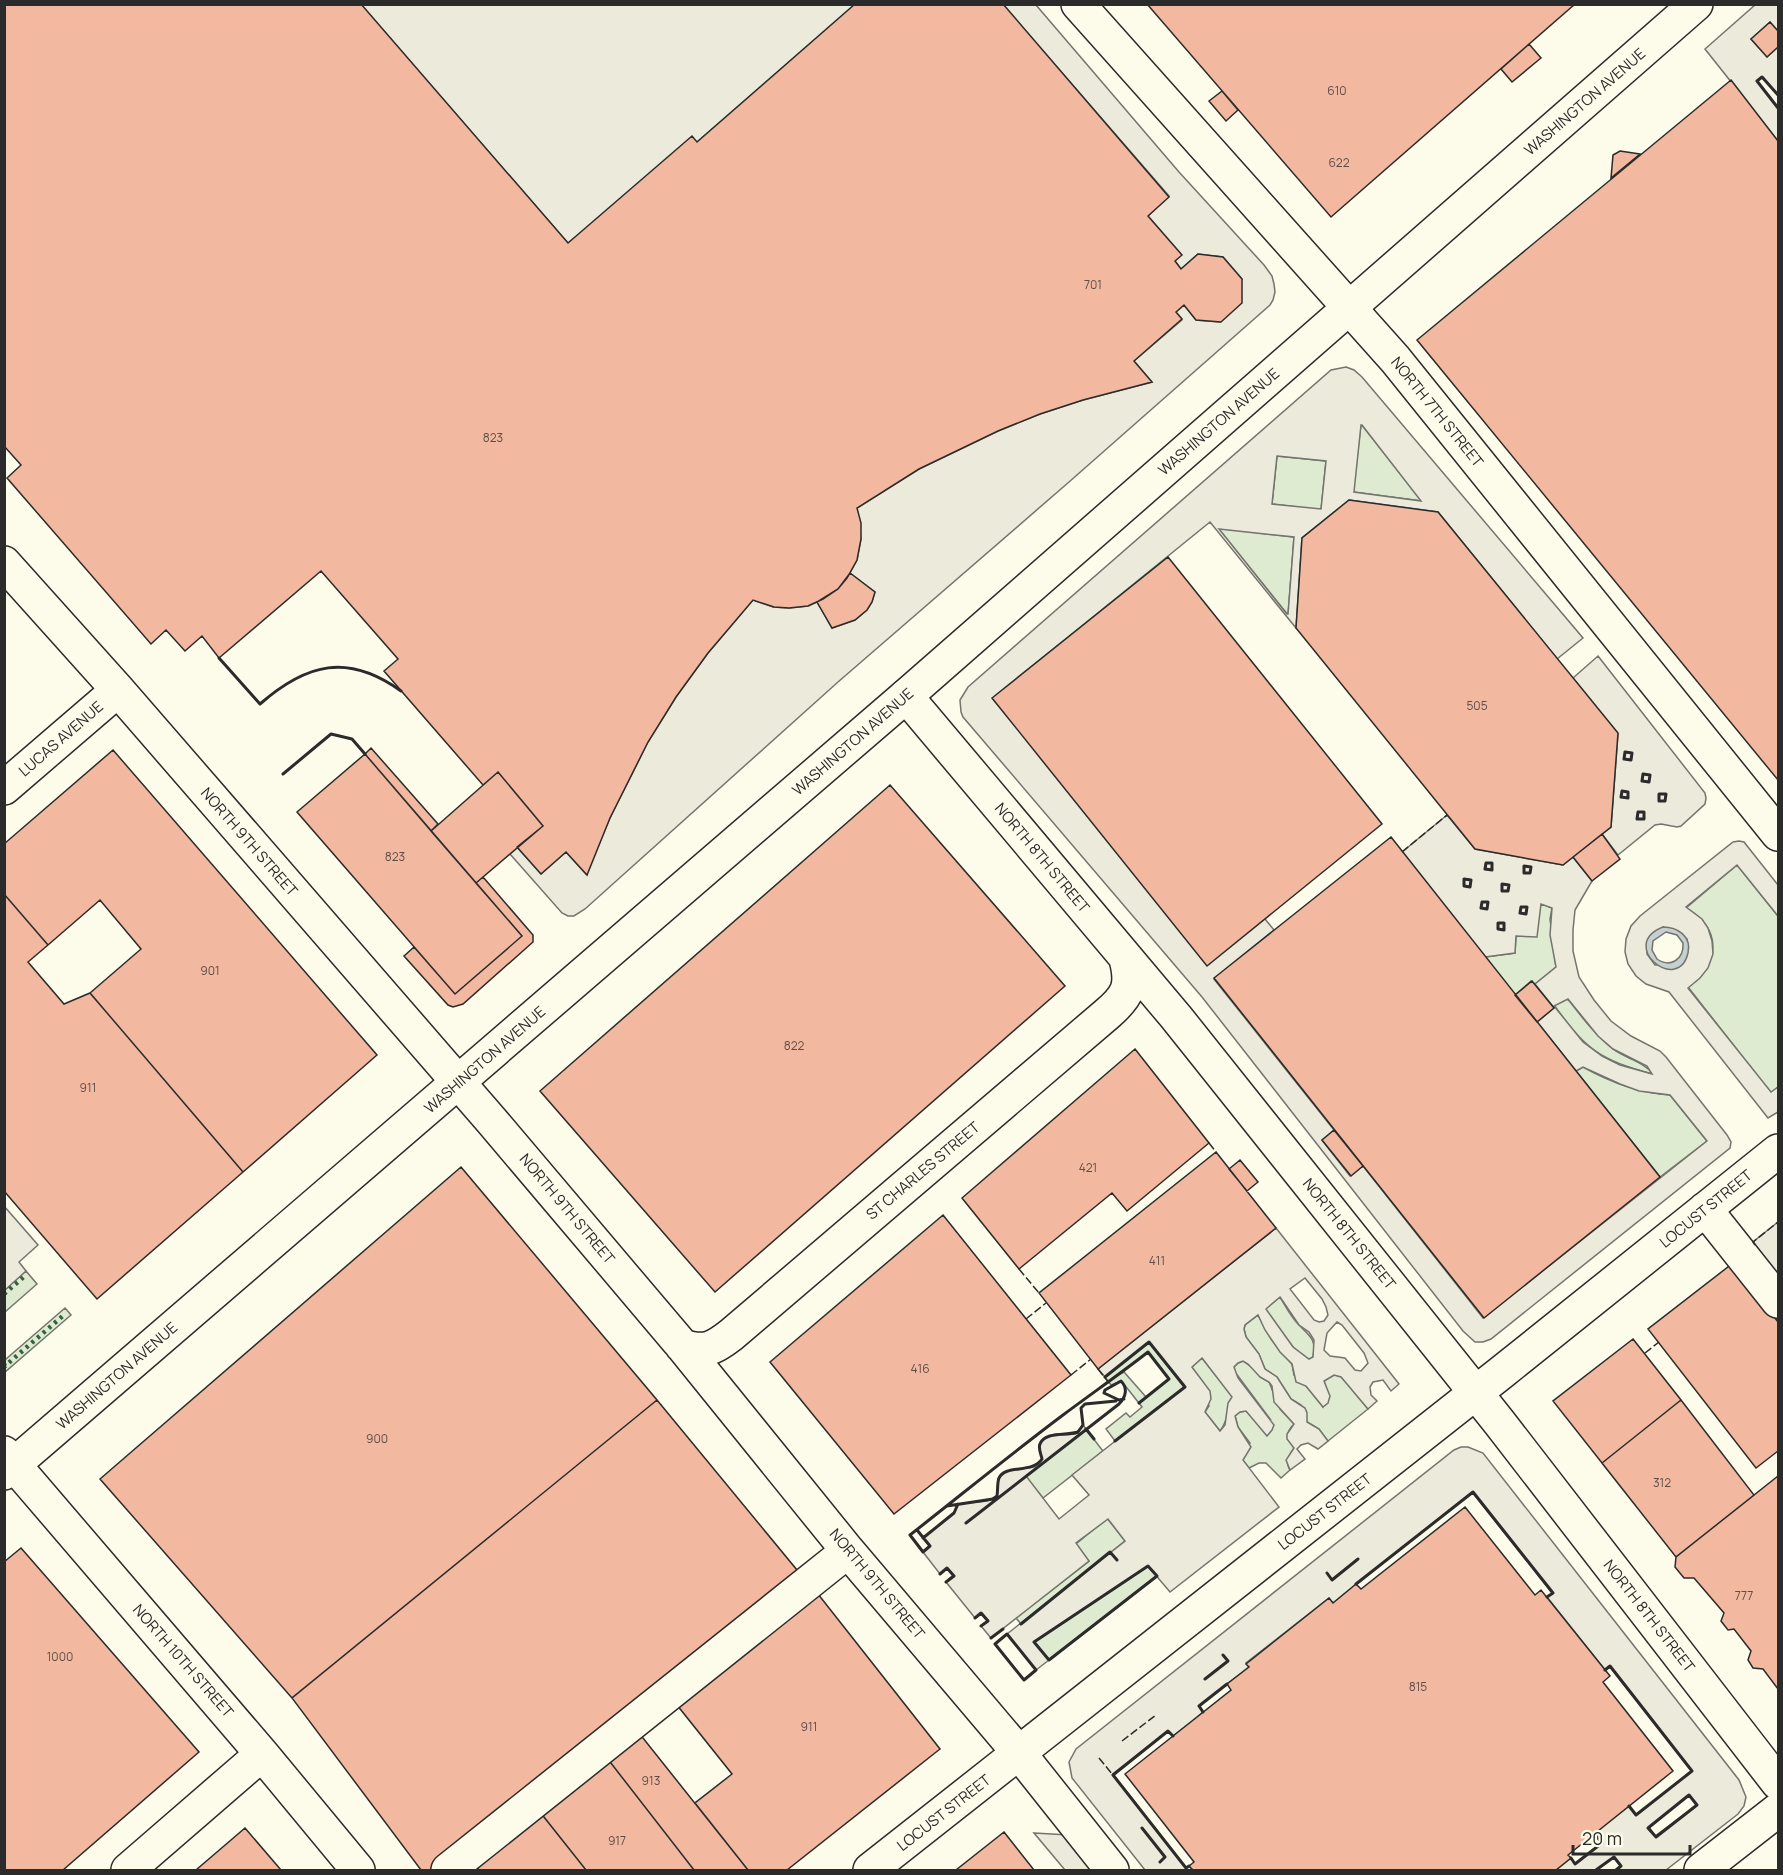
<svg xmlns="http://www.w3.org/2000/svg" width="1783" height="1875" font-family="Manrope,sans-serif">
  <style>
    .green { fill: #deebd1; stroke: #74746e; stroke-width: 1.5; fill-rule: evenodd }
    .parking { fill: #eceadb; stroke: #74746e; stroke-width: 1.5; fill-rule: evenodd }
    .water { fill: #c7d0d0; stroke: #74746e; stroke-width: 1.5; fill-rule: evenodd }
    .building { fill: #f2b8a0; stroke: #2b2b2b; stroke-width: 1.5 }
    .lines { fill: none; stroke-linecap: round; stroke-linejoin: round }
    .minor-casing { stroke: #2b2b2b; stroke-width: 36 }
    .major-casing { stroke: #2b2b2b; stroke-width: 36 }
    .minor { stroke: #fdfbea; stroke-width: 33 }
    .major { stroke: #fdfbea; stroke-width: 33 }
    .hedge { stroke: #34623c; stroke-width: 4.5; stroke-dasharray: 3 4.5; stroke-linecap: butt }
    .fence { stroke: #2b2b2b; stroke-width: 1.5; stroke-dasharray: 8 3; stroke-linecap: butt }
    .wall { stroke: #2b2b2b; stroke-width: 3 }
    .labels { text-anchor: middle; stroke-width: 4.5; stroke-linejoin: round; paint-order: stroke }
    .number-label { font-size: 12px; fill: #5d4e48 }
    .street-label { font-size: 15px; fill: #2b2b2b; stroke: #fdfbea }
  </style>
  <rect width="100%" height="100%" fill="#fdfbea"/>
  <!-- green -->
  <path class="green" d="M1361,424L1422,501L1353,492Z
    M1277,456L1326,461L1321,510L1272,504Z
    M1218,528L1294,537L1288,615Z
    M1737,865L1778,916V1087L1771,1093L1688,987C1721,963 1722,929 1686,908Z
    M1541,903L1552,908L1550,919L1556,967L1535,984L1531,981L1515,995L1485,957L1515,953L1516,936L1538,918Z
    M1567,998C1581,1016 1595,1035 1613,1049C1626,1059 1643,1061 1653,1074C1600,1060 1586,1050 1554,1005Z
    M1583,1067C1610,1082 1639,1093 1670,1095L1707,1141L1660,1177L1576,1071Z
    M26,1271L37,1284L5,1312L4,1290Z
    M1280,1297C1286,1307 1291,1317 1299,1325C1310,1336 1317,1340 1313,1357L1309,1360L1293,1347L1265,1309Z
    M65,1308L71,1315L5,1372V1358L6,1359Z
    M1258,1315L1271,1339L1292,1364L1294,1375L1306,1386L1323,1407L1326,1388L1324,1381L1334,1375L1341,1376L1368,1409L1328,1441L1319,1429L1307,1422L1301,1405L1291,1399L1277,1377L1265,1369L1259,1354L1246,1337L1244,1329L1245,1325Z
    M1149,1342L1185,1387L1115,1441L1106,1429L1126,1413L1130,1417L1142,1407L1123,1383L1119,1382L1111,1385L1105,1377ZM1148,1352L1169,1379L1146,1397L1124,1372L1120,1374Z
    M1202,1358L1233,1397C1228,1408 1228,1421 1220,1431L1205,1412L1209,1406L1192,1367Z
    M1243,1361L1253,1368L1260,1377L1269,1382L1280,1409L1294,1424C1285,1433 1287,1438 1294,1448C1289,1455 1285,1463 1290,1470L1281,1478L1266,1463H1259L1249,1468L1242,1460L1250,1443L1238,1427L1235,1416L1240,1412L1246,1411L1250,1415L1270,1419L1235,1372L1234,1367L1238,1363Z
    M1086,1429L1103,1451L1043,1498L1025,1476Z
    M1107,1518L1125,1541L1021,1624L1016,1618L1089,1561L1076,1544Z
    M1148,1566L1157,1576L1049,1660L1034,1642Z"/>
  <!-- parking -->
  <path class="parking" d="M361,5H855L697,142L568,243Z
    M1003,5H1036L1179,172L1264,265L1272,276L1274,284L1275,292L1273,300L1270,305L1069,482L838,682L585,909L574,916H568L562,913L510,854L517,847L541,874L566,852L586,874L610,818L648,742L676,697L708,653L753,600L773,607L789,608L808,606L817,602L832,628L855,620L867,610L872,602L875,592L850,573L857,560L861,539L857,508L919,469L998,431L1040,414L1083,400L1152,382L1134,361L1182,320L1176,312L1184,305L1196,320L1220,322L1242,279L1223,257L1198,254L1181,269L1175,261L1181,255L1148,216L1169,196Z
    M1755,5H1778V31L1770,22L1751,39L1767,57L1778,47V95L1763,77L1757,81L1778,108V141L1705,49Z
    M1346,367L1354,370L1362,377L1583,638L1557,659L1438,512L1349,500L1302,538L1296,628L1210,522L993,698L1265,919L1274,930L1214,979L1334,1130L1322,1140L1350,1176L1363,1166L1483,1318L1707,1141L1670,1095L1639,1091L1620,1084L1583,1067L1576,1071L1537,1022L1554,1008L1535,984L1556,967L1550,935L1552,908L1541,904L1537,937L1516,936L1515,953L1485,957L1402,852L1447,815L1475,849L1563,865L1573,857L1592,881L1575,910L1573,930V951L1579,977L1594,1000L1611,1021L1631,1036L1660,1051L1666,1057L1727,1135L1731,1142L1730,1148L1491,1339L1483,1342H1475L1463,1331L1202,997L963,717L961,712L960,700L968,687L1331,370ZM1361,425H1362L1421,501L1354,492ZM1277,456L1326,461L1321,509L1272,504ZM1219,529L1294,537L1288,614H1287ZM1568,999L1598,1036L1613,1049L1647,1066L1652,1074L1620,1065L1602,1056L1583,1042L1554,1006Z
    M1598,656L1705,793L1706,798L1705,804L1681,826L1677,827L1661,824L1655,825L1618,855L1602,834L1611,827L1618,734L1573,678Z
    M1739,841L1744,842L1778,885V916L1737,865L1686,907L1702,919L1708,928L1712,941L1713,954L1708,968L1700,978L1688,988L1771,1092L1778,1087V1112L1768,1118L1669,992L1646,984L1636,976L1628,964L1625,952L1626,939L1631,926L1640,916L1733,842ZM1663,927L1687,939L1681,964L1655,965L1647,954V947Z
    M4,1206L38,1245L19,1262L26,1271L5,1290Z
    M1778,1222V1275L1753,1242Z
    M1276,1228L1399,1384L1391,1391L1383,1380L1373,1382L1370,1387L1371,1395L1377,1401L1368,1409L1341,1377L1334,1375L1324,1381L1330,1396L1328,1403L1323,1407L1306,1386L1296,1382L1292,1364L1280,1352L1265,1330L1258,1315L1245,1325L1244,1329L1246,1337L1259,1354L1265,1369L1277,1377L1291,1399L1305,1408L1307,1413V1422L1319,1429L1328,1441L1318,1449L1308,1443L1301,1445L1297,1449L1305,1459L1290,1470L1286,1460L1294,1448L1287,1439V1434L1294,1424L1274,1402L1272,1386L1269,1382L1260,1377L1248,1364L1243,1361L1238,1363L1234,1367L1238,1378L1274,1425L1272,1430L1267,1436L1246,1411L1240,1412L1235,1416L1238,1427L1251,1447L1243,1460L1279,1507L1170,1592L1148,1566L1034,1642L1049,1660L1036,1670L1007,1634L1125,1541L1108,1519L1076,1543L1089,1561L991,1638L981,1626L988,1620L982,1613L975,1618L946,1582L953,1575L947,1568L940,1574L923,1552L930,1546L923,1538L954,1513L958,1504L987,1501L997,1496L998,1479L1001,1474L1007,1471L1034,1467L1038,1464L1042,1459L1039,1447L1040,1442L1044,1439L1050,1436L1075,1434L1083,1425L1086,1429L1026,1476L1059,1519L1089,1495L1072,1475L1184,1387L1149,1342L1105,1377L1098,1369ZM1305,1278L1322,1299L1326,1307L1328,1315L1324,1321L1319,1322L1314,1320L1290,1289ZM1280,1297L1299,1325L1309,1332L1314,1340L1313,1357L1309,1359L1293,1347L1266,1309ZM1337,1322L1342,1325L1364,1353L1368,1363L1361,1371L1355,1370L1345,1358L1330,1356L1324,1350L1327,1333ZM1202,1358L1232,1397L1228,1403L1225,1425L1220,1431L1205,1412L1211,1399L1210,1391L1192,1367Z
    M1461,1447H1468L1483,1453L1739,1780L1746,1797L1744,1806L1738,1814L1666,1870H1616L1621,1866L1614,1857L1596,1870H1556L1571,1858L1575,1864L1601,1843L1594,1833L1629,1806L1636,1815L1692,1771L1610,1667L1605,1670L1547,1597L1552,1593L1472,1492L1333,1603L1329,1598L1246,1663L1249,1667L1199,1706L1203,1712L1194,1720L1173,1736L1168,1731L1113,1774L1186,1868L1189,1866L1193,1870H1145L1072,1778L1069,1762L1076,1749L1454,1450ZM1689,1795L1697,1805L1655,1836L1649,1827Z
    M1034,1833L1069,1835L1098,1870H1065Z"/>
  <!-- water -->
  <path class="water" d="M1663,927C1677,927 1692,936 1688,953C1678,995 1617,945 1663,927ZM1666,932L1677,935L1683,943C1684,960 1670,968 1657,959L1652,950L1653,941Z"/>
  <!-- building -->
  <path class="building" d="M4,4H361L568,243L692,136L697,142L855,4H1003L1169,197L1148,216L1182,255L1175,261L1181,269L1198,254L1223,257L1242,279V303L1221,322L1196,320L1184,305L1176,312L1182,319L1134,361L1152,382L1083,400L1040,414L998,431L919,469L857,508L861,523V539L857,560L847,578L838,589L823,599L808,606L789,608L774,607L753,600L708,653L676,697L648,742L610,818L587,875L566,852L541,874L517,847L543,826L498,772L483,785L384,671L398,659L321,571L219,658L202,636L185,651L166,630L151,644L7,478L21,465L4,446Z
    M1147,4H1575L1331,217Z
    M1770,22L1778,31V47L1767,57L1751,39Z
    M1529,44L1541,58L1512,82L1501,69Z
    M1731,80L1778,141V780L1417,340Z
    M1222,91L1238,110L1226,121L1209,101Z
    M1620,151L1640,154L1611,178L1613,155Z
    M1349,500L1438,512L1618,733L1611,827L1563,865L1475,849L1296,628L1302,538Z
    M1168,557L1382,824L1207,966L992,698Z
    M850,573L875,592L872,602L867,610L855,620L832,628L817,602L838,589Z
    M371,748L438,824L431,831L365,754Z
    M113,750L377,1055L243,1172L90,993L141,949L100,900L48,945L4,894V844Z
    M365,754L522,936L455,994L297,812Z
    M498,772L543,826L476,883L431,831Z
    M890,785L1065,986L715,1292L540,1091Z
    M1602,834L1620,859L1592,881L1573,857Z
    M1391,837L1660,1177L1484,1318L1214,978Z
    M483,877L533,935V942L463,1004L453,1007L448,1005L404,956L414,947L455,994L522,936L476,883Z
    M4,894L48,945L28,962L64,1004L90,993L243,1172L97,1299L4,1191Z
    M1532,981L1554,1008L1537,1022L1515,995Z
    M1135,1049L1209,1143L1127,1211L1112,1193L1019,1269L962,1198Z
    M1334,1130L1363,1166L1351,1176L1322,1140Z
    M1216,1152L1276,1228L1098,1369L1039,1293Z
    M1240,1160L1258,1182L1247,1191L1229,1169Z
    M461,1167L657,1400L292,1698L100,1479Z
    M943,1215L1071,1375L894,1514L770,1362Z
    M1733,1263L1778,1322V1451L1756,1468L1648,1329Z
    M1633,1339L1681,1400L1602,1463L1553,1401Z
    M657,1400L797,1570L433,1870H421L292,1698Z
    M1681,1400L1754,1495L1676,1557L1602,1463Z
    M1778,1476V1689L1763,1669L1753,1668L1748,1660L1751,1651L1734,1629L1728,1630L1721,1621L1724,1613L1694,1578H1684L1675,1567L1676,1557Z
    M1465,1507L1535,1595L1541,1590L1610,1676L1603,1682L1673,1771L1568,1855L1571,1858L1556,1870H1193L1189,1866L1194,1862L1125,1774L1231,1690L1227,1684L1249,1667L1246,1664L1329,1598L1333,1603L1356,1584L1361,1589Z
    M21,1548L199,1752L63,1870H4V1562Z
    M818,1594L940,1749L787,1870H748L695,1803L732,1774L677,1705Z
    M639,1733L748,1870H694L607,1758Z
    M607,1758L694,1870H586L540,1812Z
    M540,1812L586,1870H479L474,1864Z
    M245,1828L281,1870H196Z
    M1004,1832L1034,1870H956Z"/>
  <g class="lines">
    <defs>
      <path id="minor" d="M1078,4L1395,359L1778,834
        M4,563L118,690L491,1120L679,1342L848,1551L1019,1753L1112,1870
        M906,696L1176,1017L1499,1422L1778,1783
        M4,788L118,690
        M1705,1209L1778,1301
        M682,1346C705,1353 713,1349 731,1335L1107,1014C1128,996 1133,986 1126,959
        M4,1453L262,1754L358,1870
        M128,1870L262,1754
        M448,1870L848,1551
        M870,1870L1502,1372L1778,1151
        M1701,1870L1778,1810"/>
      <path id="major" d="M4,1473L906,696L1696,4"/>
    </defs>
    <!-- minor casing -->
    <use href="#minor" class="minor-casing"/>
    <!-- major casing -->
    <use href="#major" class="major-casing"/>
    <!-- minor -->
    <use href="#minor" class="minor"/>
    <!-- major -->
    <use href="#major" class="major"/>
    <!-- hedge -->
    <path class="hedge" d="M4,1294L26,1275
      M4,1364L5,1366L65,1314"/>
    <!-- fence -->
    <path class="fence" d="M1402,852L1447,815
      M1209,1143L1216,1152
      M1755,1245L1753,1242L1778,1222
      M1019,1269L1039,1293
      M1026,1319L1046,1303
      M1645,1353L1659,1342
      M1098,1369L1109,1383
      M1071,1375L1091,1359
      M1122,1741L1156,1715
      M1099,1758L1113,1775"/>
    <!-- wall -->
    <path class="wall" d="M1778,95L1762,77L1757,81L1778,108
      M219,658L260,704C307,663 348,653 401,691
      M1625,752L1632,753L1631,760L1624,759Z
      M283,774L331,734L352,739L365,754
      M1643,774L1650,775L1649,782L1642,781Z
      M1622,791L1628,792V798L1621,797Z
      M1659,794H1666L1665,801H1659Z
      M1638,812H1644V819H1637Z
      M1486,863H1492V870L1485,869Z
      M1524,866L1531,867L1530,873H1524Z
      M1464,879L1471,880L1470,887L1464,886Z
      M1502,884L1509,885L1508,891H1502Z
      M1482,902H1488L1487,909L1481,908Z
      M1521,907H1527L1526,914L1520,913Z
      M1498,923H1504V930L1498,929Z
      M1105,1377L1149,1342L1185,1387L1115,1441
      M1086,1429L1094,1439
      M947,1506L993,1499L997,1496C998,1491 997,1483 999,1478C1006,1464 1032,1474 1042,1459C1041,1454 1038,1448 1040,1444C1045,1431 1068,1436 1078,1432L1083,1425L1081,1408L1085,1404L1116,1401
      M966,1523L1119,1404C1126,1397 1128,1388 1121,1381L1105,1390L1104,1393L1119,1400L1124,1399
      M917,1530L930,1546L923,1552L910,1535C961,1495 1011,1454 1063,1415C1091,1394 1120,1374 1148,1352L1169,1379L1139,1403
      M923,1538L954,1513L958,1504
      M1148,1566L1157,1576L1049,1660L1034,1642Z
      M1327,1573L1332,1580L1358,1559
      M940,1574L947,1568L954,1576L946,1582
      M1356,1584L1473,1492L1553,1593L1547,1597
      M975,1618L981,1613L988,1621L981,1626
      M1021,1624L1110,1552L1117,1560
      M1007,1634L1036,1670L1024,1680L995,1644Z
      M991,1638L1003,1629
      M1605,1670L1610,1666L1692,1771L1636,1815L1629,1806
      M1205,1679L1228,1661L1223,1655
      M1203,1712L1199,1706L1227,1684
      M1173,1736L1168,1731L1113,1775L1186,1868L1189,1866
      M1689,1795L1697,1805L1656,1837L1648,1828Z
      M1142,1828L1165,1857L1160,1862
      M1571,1858L1575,1864L1602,1843L1594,1833
      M1596,1870L1614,1857L1621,1866L1616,1870"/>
  </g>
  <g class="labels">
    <!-- number labels -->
    <g class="number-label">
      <text x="1337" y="95">610</text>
      <text x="1339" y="167">622</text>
      <text x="1093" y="289">701</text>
      <text x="493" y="442">823</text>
      <text x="1477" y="710">505</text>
      <text x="395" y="861">823</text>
      <text x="210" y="975">901</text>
      <text x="794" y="1050">822</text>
      <text x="88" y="1092">911</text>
      <text x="1088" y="1172">421</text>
      <text x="1157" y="1265">411</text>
      <text x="920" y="1373">416</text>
      <text x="377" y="1443">900</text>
      <text x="1662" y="1487">312</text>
      <text x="1744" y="1600">777</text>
      <text x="60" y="1661">1000</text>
      <text x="1418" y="1691">815</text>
      <text x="809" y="1731">911</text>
      <text x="651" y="1785">913</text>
      <text x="617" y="1845">917</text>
    </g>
    <!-- street labels -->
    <g class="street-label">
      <text transform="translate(1585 102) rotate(-41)" y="5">WASHINGTON AVENUE</text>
      <text transform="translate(1437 412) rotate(51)" y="5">NORTH 7TH STREET</text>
      <text transform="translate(1219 422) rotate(-41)" y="5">WASHINGTON AVENUE</text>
      <text transform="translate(61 739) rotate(-41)" y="5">LUCAS AVENUE</text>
      <text transform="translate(853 742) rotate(-41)" y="5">WASHINGTON AVENUE</text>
      <text transform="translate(249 842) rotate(49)" y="5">NORTH 9TH STREET</text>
      <text transform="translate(1042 858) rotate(50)" y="5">NORTH 8TH STREET</text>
      <text transform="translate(485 1060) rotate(-41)" y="5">WASHINGTON AVENUE</text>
      <text transform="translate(923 1171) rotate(-40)" y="5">ST CHARLES STREET</text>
      <text transform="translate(567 1209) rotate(50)" y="5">NORTH 9TH STREET</text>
      <text transform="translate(1706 1209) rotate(-39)" y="5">LOCUST STREET</text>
      <text transform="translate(1349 1234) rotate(51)" y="5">NORTH 8TH STREET</text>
      <text transform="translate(117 1376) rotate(-41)" y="5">WASHINGTON AVENUE</text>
      <text transform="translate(1325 1512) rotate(-38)" y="5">LOCUST STREET</text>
      <text transform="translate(877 1584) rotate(50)" y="5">NORTH 9TH STREET</text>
      <text transform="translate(1649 1616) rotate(52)" y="5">NORTH 8TH STREET</text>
      <text transform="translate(183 1661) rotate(49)" y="5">NORTH 10TH STREET</text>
      <text transform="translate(944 1813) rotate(-38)" y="5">LOCUST STREET</text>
    </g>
  </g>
  <!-- border -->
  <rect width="1783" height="1875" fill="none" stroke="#2b2b2b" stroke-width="12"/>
  <!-- scale -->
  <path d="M1573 1845v9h117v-9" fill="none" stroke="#2b2b2b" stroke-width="3"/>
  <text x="1582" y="1845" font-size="18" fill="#2b2b2b" stroke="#fdfbea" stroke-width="4.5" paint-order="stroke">20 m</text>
</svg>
